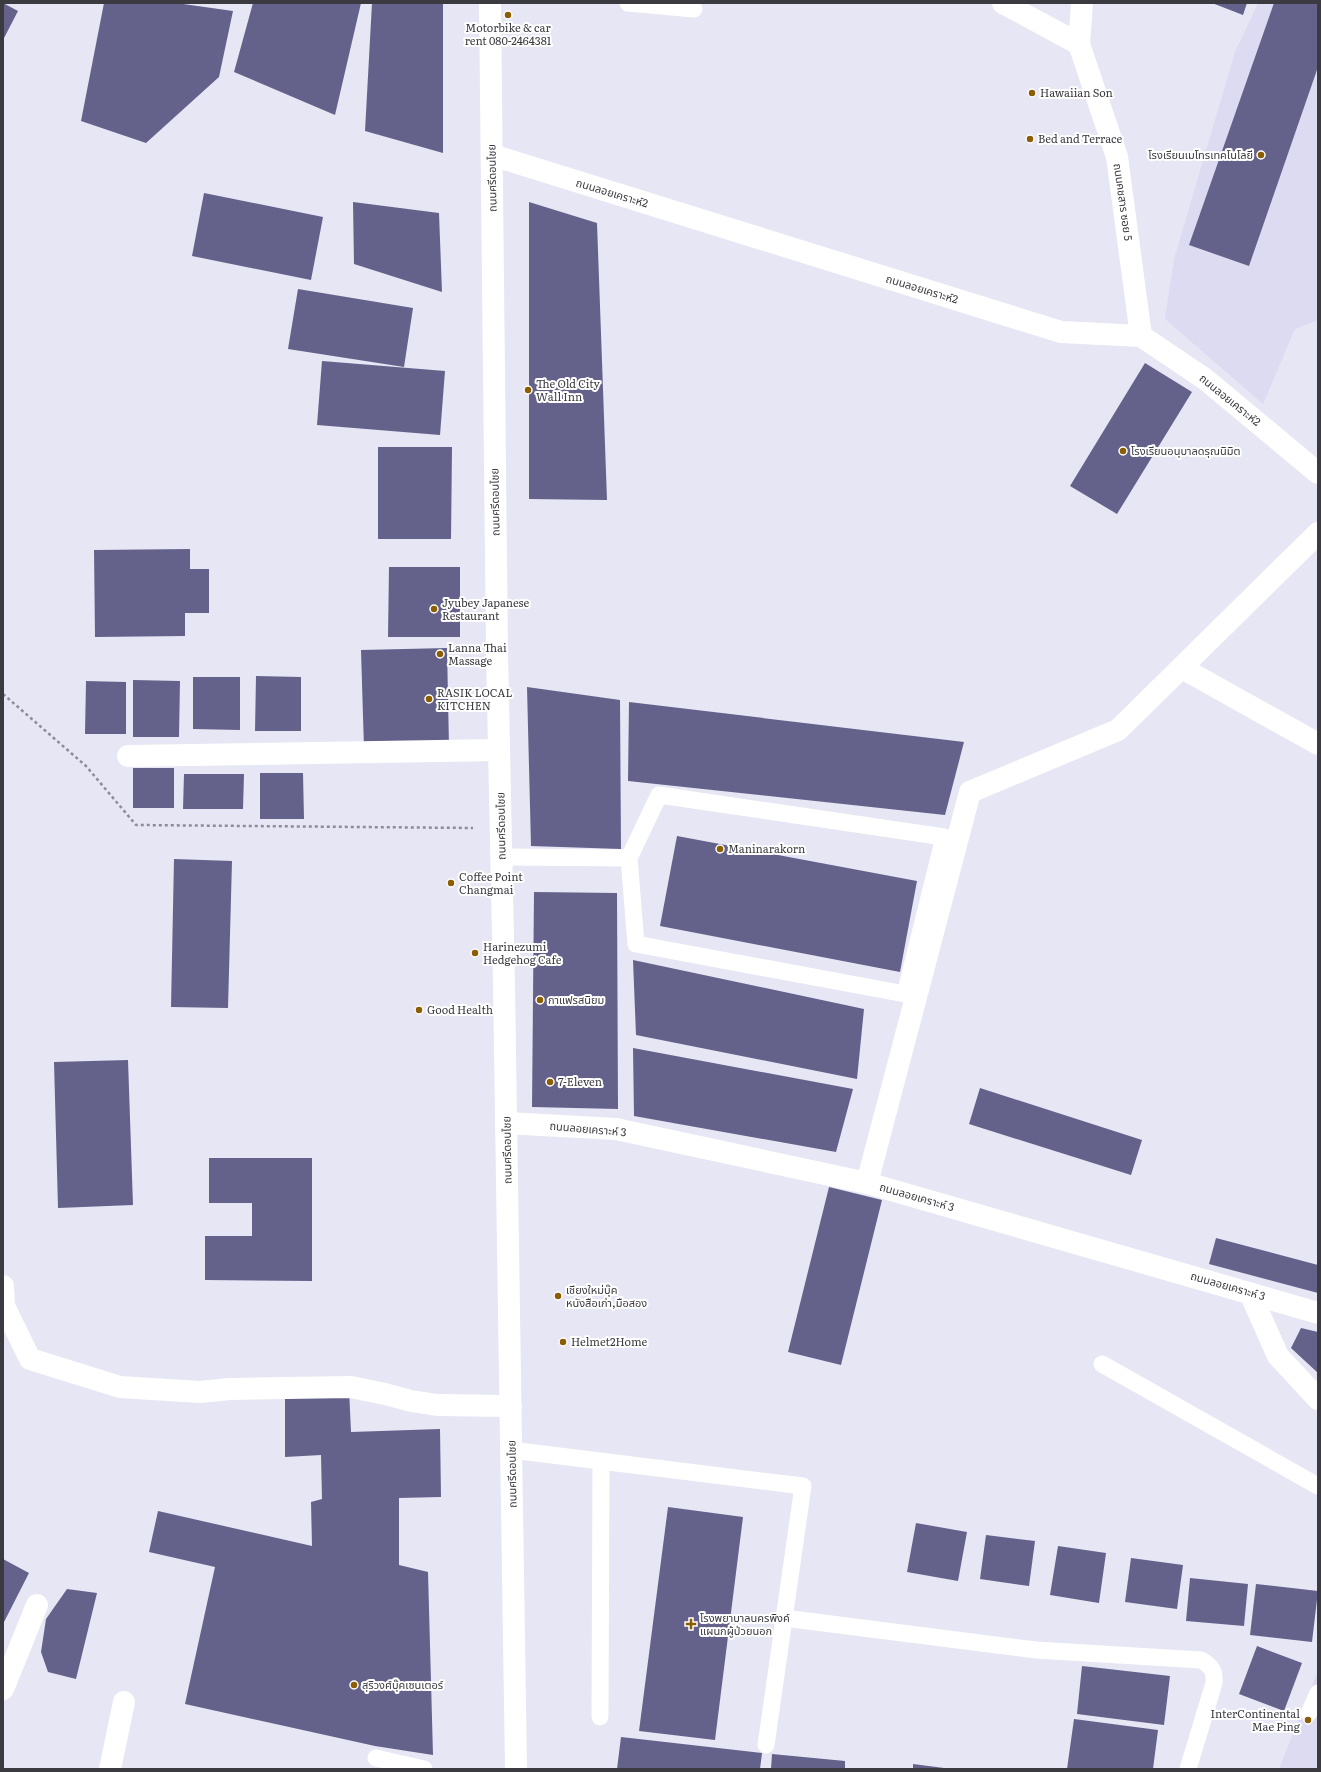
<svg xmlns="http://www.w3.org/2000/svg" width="1321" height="1772" font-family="Literata,'Noto Sans Thai',serif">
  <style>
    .built { fill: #dcdbf2 }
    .building { fill: #64628a }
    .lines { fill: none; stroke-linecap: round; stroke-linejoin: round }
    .path { stroke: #8d8d97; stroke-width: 2.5; stroke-dasharray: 3 3; stroke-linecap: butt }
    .lane { stroke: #fff; stroke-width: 17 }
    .street { stroke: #fff; stroke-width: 22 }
    .secondary { stroke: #fff; stroke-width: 22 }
    .poi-dot { fill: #8c5e03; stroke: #fff; stroke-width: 1.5 }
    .labels { text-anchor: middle; stroke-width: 4; stroke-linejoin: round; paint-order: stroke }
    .poi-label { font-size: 11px; fill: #3a3a40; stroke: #fff; text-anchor: start }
    .street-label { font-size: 11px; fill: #3a3a40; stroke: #fff }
  </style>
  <rect width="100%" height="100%" fill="#e6e6f5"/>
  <!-- built -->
  <path class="built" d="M1258,3H1318V320L1295,329L1263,404L1165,319L1174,259L1235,52Z
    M1318,1670V1769H1279Z"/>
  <!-- building -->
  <path class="building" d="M3,3L18,11L3,40Z
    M104,3H176L233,11L219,77L146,143L81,121Z
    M253,3H361L335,115L234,72Z
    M372,3H443V153L365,131Z
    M1212,3H1247L1243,15Z
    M1274,3H1318V67L1249,266L1189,245Z
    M204,193L323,217L311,280L192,256Z
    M353,202L439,213L442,292L354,264Z
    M529,202L597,223L607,500L529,499Z
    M298,289L413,308L404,367L288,349Z
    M322,361L445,371L440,435L317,425Z
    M1145,363L1192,392L1117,514L1070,486Z
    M378,447H452L451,539H378Z
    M190,549V569H209V613H185V636L95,637L94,550Z
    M389,567H460V637H388Z
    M447,648L449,747L364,749L361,650Z
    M256,676L301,677V731H255Z
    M193,677H240V730L193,729Z
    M133,680L180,681L179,737H133Z
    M86,681L126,682V734H85Z
    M527,687L620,700L621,849L531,846Z
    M629,702L964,742L945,815L628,781Z
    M133,768H174V808H133Z
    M260,773H303L304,819H260Z
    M184,774H244L243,809H183Z
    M677,836L917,881L900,972L660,926Z
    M174,859L232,861L228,1008L171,1007Z
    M534,892L617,893L618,1109L532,1107Z
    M633,960L864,1009L857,1079L636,1035Z
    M633,1048L853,1089L836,1152L634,1116Z
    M128,1060L133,1205L58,1208L54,1062Z
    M980,1088L1142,1140L1131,1175L969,1124Z
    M209,1158H312V1281L205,1280V1236H252V1203H209Z
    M829,1187L882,1200L841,1365L788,1352Z
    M1216,1238L1318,1265V1293L1209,1264Z
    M1301,1328L1318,1332V1373L1291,1348Z
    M349,1389L351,1432L440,1429L441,1497L399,1498V1565L428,1572L433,1755L375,1746L185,1704L215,1567L149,1552L158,1511L312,1546L311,1502L322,1499L321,1455L285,1457V1394Z
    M668,1507L743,1517L715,1740L639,1731Z
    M916,1523L967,1532L958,1581L907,1572Z
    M986,1535L1035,1541L1029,1586L980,1579Z
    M1058,1546L1106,1553L1099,1603L1050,1595Z
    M1131,1558L1183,1565L1177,1609L1125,1602Z
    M3,1559L29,1573L3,1624Z
    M1190,1578L1248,1584L1244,1626L1186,1621Z
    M1256,1584L1318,1591L1312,1642L1250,1635Z
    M67,1589L97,1593L76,1679L48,1672L41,1652L46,1619Z
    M1257,1646L1302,1663L1284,1711L1239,1694Z
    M1082,1666L1170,1676L1164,1725L1077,1714Z
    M1074,1719L1158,1730L1153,1769H1067Z
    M621,1737L762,1753L760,1769H617Z
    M772,1754L845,1761V1769H771Z
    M913,1764L944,1768V1769H913Z"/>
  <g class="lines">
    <!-- path -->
    <path class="path" d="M3,694L86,766L136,825L473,828"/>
    <!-- lane -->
    <path class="lane" d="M628,3L694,9
      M659,795L944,837L905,994L636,944L629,858Z
      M502,857L629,858
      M1102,1364L1318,1486
      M511,1450L803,1486L766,1745
      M784,1618L1036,1650L1201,1660C1212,1666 1215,1672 1214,1683L1188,1769
      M1309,1713L1318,1693
      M600,1717L601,1461
      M376,1758L424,1769"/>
    <!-- street -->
    <path class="street" d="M1003,3L1079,44
      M1082,3L1079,44L1117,157L1141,336
      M492,155L1061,332L1141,336L1205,379L1318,473
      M1182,668L1318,744
      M128,756L499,750
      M506,1123L616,1129L867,1183L1318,1313
      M867,1183L970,792L1118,730L1318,533
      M3,1286L4,1306L30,1359L120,1387L200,1392L230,1389L351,1387L385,1394L411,1401L437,1405L511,1406
      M1250,1293L1278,1356L1318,1399
      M3,1689L37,1605
      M110,1769L124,1702"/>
    <!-- secondary -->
    <path class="secondary" d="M490,3L497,652L504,985L516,1769"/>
  </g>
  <!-- markers -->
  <g class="poi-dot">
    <circle cx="508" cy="15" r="4"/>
    <circle cx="1032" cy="93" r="4"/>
    <circle cx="1030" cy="139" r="4"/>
    <circle cx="1261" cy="155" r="4"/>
    <circle cx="528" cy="390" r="4"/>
    <circle cx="1123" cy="451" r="4"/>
    <circle cx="434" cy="609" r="4"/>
    <circle cx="440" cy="654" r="4"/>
    <circle cx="429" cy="699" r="4"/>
    <circle cx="720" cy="849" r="4"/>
    <circle cx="451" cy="883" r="4"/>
    <circle cx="475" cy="953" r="4"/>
    <circle cx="540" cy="1000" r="4"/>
    <circle cx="419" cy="1010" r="4"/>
    <circle cx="550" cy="1082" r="4"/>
    <circle cx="558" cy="1296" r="4"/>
    <circle cx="563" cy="1342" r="4"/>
    <path d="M689 1618h4v4h4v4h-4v4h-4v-4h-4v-4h4z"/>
    <circle cx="354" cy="1685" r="4"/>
    <circle cx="1308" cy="1720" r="4"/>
  </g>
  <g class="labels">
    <!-- poi labels -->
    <g class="poi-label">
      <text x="508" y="32" text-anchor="middle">Motorbike &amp; car<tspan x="508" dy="13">rent 080-2464381</tspan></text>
      <text x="1040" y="97">Hawaiian Son</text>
      <text x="1038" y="143">Bed and Terrace</text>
      <text x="1253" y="159" text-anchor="end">โรงเรียนเมโทรเทคโนโลยี</text>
      <text x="536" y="388">The Old City<tspan x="536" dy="13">Wall Inn</tspan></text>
      <text x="1131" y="455">โรงเรียนอนุบาลดรุณนิมิต</text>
      <text x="442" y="607">Jyubey Japanese<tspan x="442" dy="13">Restaurant</tspan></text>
      <text x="448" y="652">Lanna Thai<tspan x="448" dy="13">Massage</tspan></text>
      <text x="437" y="697">RASIK LOCAL<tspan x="437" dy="13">KITCHEN</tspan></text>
      <text x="728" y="853">Maninarakorn</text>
      <text x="459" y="881">Coffee Point<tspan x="459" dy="13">Changmai</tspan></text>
      <text x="483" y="951">Harinezumi<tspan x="483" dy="13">Hedgehog Cafe</tspan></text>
      <text x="548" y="1004">กาแฟรสนิยม</text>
      <text x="427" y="1014">Good Health</text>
      <text x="558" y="1086">7-Eleven</text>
      <text x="566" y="1294">เชียงใหม่บุ๊ค<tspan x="566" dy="13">หนังสือเก่า,มือสอง</tspan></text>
      <text x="571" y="1346">Helmet2Home</text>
      <text x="700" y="1622">โรงพยาบาลนครพิงค์<tspan x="700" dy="13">แผนกผู้ป่วยนอก</tspan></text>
      <text x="362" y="1689">สุริวงศ์บุ๊คเซนเตอร์</text>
      <text x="1300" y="1718" text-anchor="end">InterContinental<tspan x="1300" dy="13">Mae Ping</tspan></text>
    </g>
    <!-- street labels -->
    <g class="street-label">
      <text transform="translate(492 178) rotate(-91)" y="4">ถนนศรีดอนไชย</text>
      <text transform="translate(612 193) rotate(17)" y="4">ถนนลอยเคราะห์2</text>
      <text transform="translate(1123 202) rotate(82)" y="4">ถนนคชสาร ซอย 5</text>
      <text transform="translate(922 289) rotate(17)" y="4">ถนนลอยเคราะห์2</text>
      <text transform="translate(1230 400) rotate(39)" y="4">ถนนลอยเคราะห์2</text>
      <text transform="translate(495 502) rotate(-91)" y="4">ถนนศรีดอนไชย</text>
      <text transform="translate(501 826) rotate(-91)" y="4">ถนนศรีดอนไชย</text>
      <text transform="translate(588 1129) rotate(5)" y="4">ถนนลอยเคราะห์ 3</text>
      <text transform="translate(507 1150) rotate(-91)" y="4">ถนนศรีดอนไชย</text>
      <text transform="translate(917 1197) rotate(16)" y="4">ถนนลอยเคราะห์ 3</text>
      <text transform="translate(1228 1286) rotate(16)" y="4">ถนนลอยเคราะห์ 3</text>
      <text transform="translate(512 1474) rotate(-91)" y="4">ถนนศรีดอนไชย</text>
    </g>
  </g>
  <!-- border -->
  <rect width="1321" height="1772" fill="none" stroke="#3a3a40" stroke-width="8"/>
</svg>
